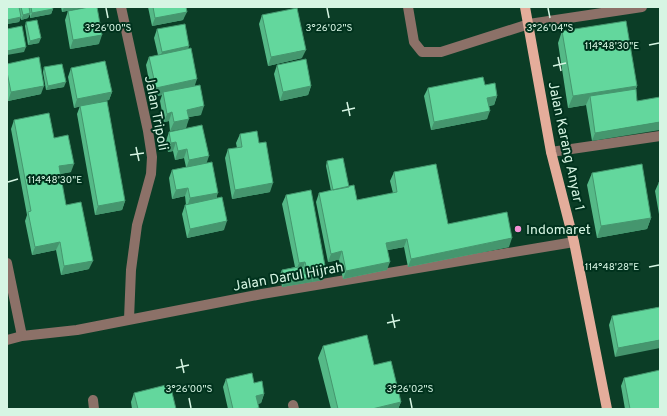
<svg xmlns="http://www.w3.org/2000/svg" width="667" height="416" font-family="Overpass,sans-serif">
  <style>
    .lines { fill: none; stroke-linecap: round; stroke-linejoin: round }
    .minor { stroke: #8c7168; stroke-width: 10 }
    .major { stroke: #e4ad9b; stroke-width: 10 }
    .wall { fill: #55b987 }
    .shaded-wall { fill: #45966e }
    .building { fill: #63d79d; stroke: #45966e }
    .ticks { fill: none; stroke: #d6f5e3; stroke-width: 1.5 }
    .poi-dot { fill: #f391d5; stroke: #00321d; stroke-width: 1.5 }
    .labels { text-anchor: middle; stroke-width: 4; stroke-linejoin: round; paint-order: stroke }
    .street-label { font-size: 14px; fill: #d6f5e3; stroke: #00321d }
    .poi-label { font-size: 14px; fill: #d6f5e3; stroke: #00321d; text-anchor: start }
    .ticks-label { font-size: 10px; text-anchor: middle; fill: #d6f5e3; stroke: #00321d; stroke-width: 4; stroke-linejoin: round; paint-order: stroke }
  </style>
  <rect width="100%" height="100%" fill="#0b3d26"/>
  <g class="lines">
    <!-- minor -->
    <path class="minor" d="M121,7L148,131L152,157L151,174L137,225L131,270L129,319
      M408,7L414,42L422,52H441L529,24L642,7
      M551,152L660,136
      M7,263L22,336
      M7,340L22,336L77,330L262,294L574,242
      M93,400L94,409
      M293,405L294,409"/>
    <!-- major -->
    <path class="major" d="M525,7L551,152L574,242L607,409"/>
  </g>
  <!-- wall -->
  <path class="wall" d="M7,7H52L53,9L51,14L30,18V14L28,18L21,20V17L19,22L7,24Z
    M61,7H85L62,12Z
    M148,7H186L183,20L152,26Z
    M68,11L99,44L70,49L65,20Z
    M262,15L302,58L268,66L259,24Z
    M26,22L39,43L28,45L25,26Z
    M157,29L189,46L188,48L195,86L201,115L188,117L186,128L170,131L169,121L164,122L160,101L162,95L152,97L146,65L149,57L158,55L154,38Z
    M562,31L637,86L636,89L592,141L586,105L568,108L558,43Z
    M7,64L41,94L8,101L7,96Z
    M277,65L311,86L308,95L280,101L274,74Z
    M44,67L64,87L46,90L43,72Z
    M71,68L112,92L109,100L99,102L125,201L122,210L95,215L77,114L80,106L74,108L68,77Z
    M485,85L497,96L494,105L489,106L487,119L431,130L424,96L428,88Z
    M14,120L54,138L71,172L60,174L66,205L89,269L61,275L56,250L32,255L25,221L27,215L11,129Z
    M169,132L206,163L217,198L224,230L187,238L182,214L185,205H186L185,196L172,199L169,178L172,170L186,167L184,158L175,160L173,151L168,152L166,141Z
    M240,134L259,143L270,192L232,199L225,158L228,149L237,148L236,143Z
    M327,161L349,187L357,200L393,193L390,181L394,172L448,224L509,247L408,267L404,247L388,250L387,270L343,279L339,260L328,262L316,202L319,193L331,191L326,166Z
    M592,173L651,218L647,229L597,238L587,185Z
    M659,182H660V220L655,191Z
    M286,195L326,271L323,280L282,287L280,274L282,270L295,267L282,204Z
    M660,307L615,357L609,325L612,316Z
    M323,346L374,365L401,402L398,409H331L318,358Z
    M624,378L660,409H625L621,386Z
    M226,379L254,383L264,394L261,403L258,404V409H228L223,387Z
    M134,393L176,409H132L131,402Z"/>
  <!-- shaded-wall -->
  <path class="shaded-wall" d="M64,7H85L62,12Z
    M53,9L51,14L30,18L32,13Z
    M187,12L183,20L152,26L155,18Z
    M30,13L28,18L21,20L23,15Z
    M21,17L19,22L7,24V20Z
    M102,35L99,44L70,49L73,40Z
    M41,38L39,43L28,45L30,41Z
    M189,46L186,55L159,60L162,52Z
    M26,47L24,52L7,55V51Z
    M306,50L302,58L268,66L271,57Z
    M197,79L194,88L163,92L162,95L152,97L156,88Z
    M66,82L64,87L46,90L48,86Z
    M44,86L41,94L8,101L11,92Z
    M311,86L308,95L280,101L283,92Z
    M637,86L632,98L590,96L586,105L568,108L573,96Z
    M112,92L109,100L74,108L77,99Z
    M497,96L494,105L484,106L487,98Z
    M204,106L201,115L184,118L187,110Z
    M490,111L487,119L431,130L434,122Z
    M172,112L169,121L164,122L167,114Z
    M189,119L186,128L170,131L174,122Z
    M660,122V130L592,141L595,133Z
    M176,142L173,151L168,152L171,143Z
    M187,149L184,158L175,160L178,151Z
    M209,156L206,165L186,169L189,160Z
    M74,164L71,172L55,175L59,166Z
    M273,183L270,192L232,199L235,190Z
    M188,188L185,196L172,199L176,190Z
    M218,193L215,202L187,207L190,198Z
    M125,201L122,210L95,215L98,206Z
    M651,218L647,229L597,238L601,226Z
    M227,221L224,230L187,238L190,229Z
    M512,238L509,247L408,267L411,259Z
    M407,239L404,247L383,251L386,243Z
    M60,242L56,250L32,255L35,247Z
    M342,251L339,260L328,262L331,254Z
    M93,261L89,269L61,275L64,266Z
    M305,262L302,270L296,271L299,263Z
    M390,262L387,270L343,279L346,271Z
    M314,269L311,277L303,279L307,270Z
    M326,271L323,280L312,282L315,273Z
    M313,277L312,282L282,287L284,283Z
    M660,340V348L615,357L618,348Z
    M264,394L261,403L253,405L256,396Z
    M401,402L398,409H372Z"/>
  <!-- building -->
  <path class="building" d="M7,7H19L21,17L7,20Z
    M21,7H29L30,13L23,15Z
    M31,7H52L53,9L32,13Z
    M89,7H97L102,35L73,40L68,11Z
    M153,7H186L187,12L155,18Z
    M297,8L306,50L271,57L262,15Z
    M37,20L41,38L30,41L26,22Z
    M626,21L637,86L573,96L562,31Z
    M185,24L189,46L162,52L157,29Z
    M22,26L26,47L7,51V29Z
    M191,48L197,79L156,88L149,57Z
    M39,57L44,86L11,92L7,72V64Z
    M306,59L311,86L283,92L277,65Z
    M105,61L112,92L77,99L71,68Z
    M62,64L66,82L48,86L44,67Z
    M483,77L485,85L495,83L497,96L487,98L490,111L434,122L428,88Z
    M200,85L204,106L187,110L189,119L174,122L172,112L167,114L163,92Z
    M636,89L637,101L660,97V122L595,133L590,96Z
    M107,101L125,201L98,206L80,106Z
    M49,113L54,138L68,135L74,164L59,166L66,205L81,202L93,261L64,266L60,242L35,247L28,212L31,211L14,120Z
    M202,125L209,156L189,160L187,149L178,151L176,142L171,143L169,132Z
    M257,131L259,143L266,142L273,183L235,190L228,149L242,147L240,134Z
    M343,158L349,187L333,190L327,161Z
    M212,162L218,193L190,198L188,188L176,190L172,170Z
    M436,164L448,224L507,212L512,238L411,259L407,239L386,243L390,262L346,271L342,251L331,254L319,193L354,185L357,200L397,192L394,172Z
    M642,164L651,218L601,226L592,173Z
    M659,182H660V191Z
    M311,190L326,271L315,273L314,269L307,270L305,262L299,263L286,195Z
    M222,197L227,221L190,229L185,205Z
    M304,266L305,274L313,273V277L284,283L282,270Z
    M660,307V340L618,348L612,316Z
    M367,335L374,365L391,361L401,402L372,409H338L323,346Z
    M660,370V409H630L624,378Z
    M252,373L254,383L262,381L264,394L256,396L259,408L253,409H233L226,379Z
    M170,384L176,409H138L134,393Z"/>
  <!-- ticks -->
  <path class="ticks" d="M106,8L108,18M327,8L329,18M548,8L550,18M649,45L659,43M558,57L561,71M553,66L566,63M347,102L350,116M342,111L355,108M136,147L139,161M130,155L144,153M8,182L18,179M649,267L659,265M392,314L395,328M387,323L400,320M181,359L184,373M176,368L189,365M189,398L191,408M410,398L412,408"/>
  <!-- markers -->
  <circle class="poi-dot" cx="518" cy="229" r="4"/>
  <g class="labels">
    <!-- street labels -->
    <g class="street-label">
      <text transform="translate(157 113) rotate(79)" y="5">Jalan Tripoli</text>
      <text transform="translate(567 146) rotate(78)" y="5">Jalan Karang Anyar 1</text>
      <text transform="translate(288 276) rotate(-10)" y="5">Jalan Darul Hijrah</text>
    </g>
    <!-- poi labels -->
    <g class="poi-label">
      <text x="526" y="234">Indomaret</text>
    </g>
  </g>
  <g class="ticks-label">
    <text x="108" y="31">3°26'00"S</text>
    <text x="329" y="31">3°26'02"S</text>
    <text x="550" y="31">3°26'04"S</text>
    <text x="612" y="49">114°48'30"E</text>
    <text x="55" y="183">114°48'30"E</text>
    <text x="612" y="270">114°48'28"E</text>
    <text x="189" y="392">3°26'00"S</text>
    <text x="410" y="392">3°26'02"S</text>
  </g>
  <!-- border -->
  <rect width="667" height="416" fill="none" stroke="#d6f5e3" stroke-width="16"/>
</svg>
